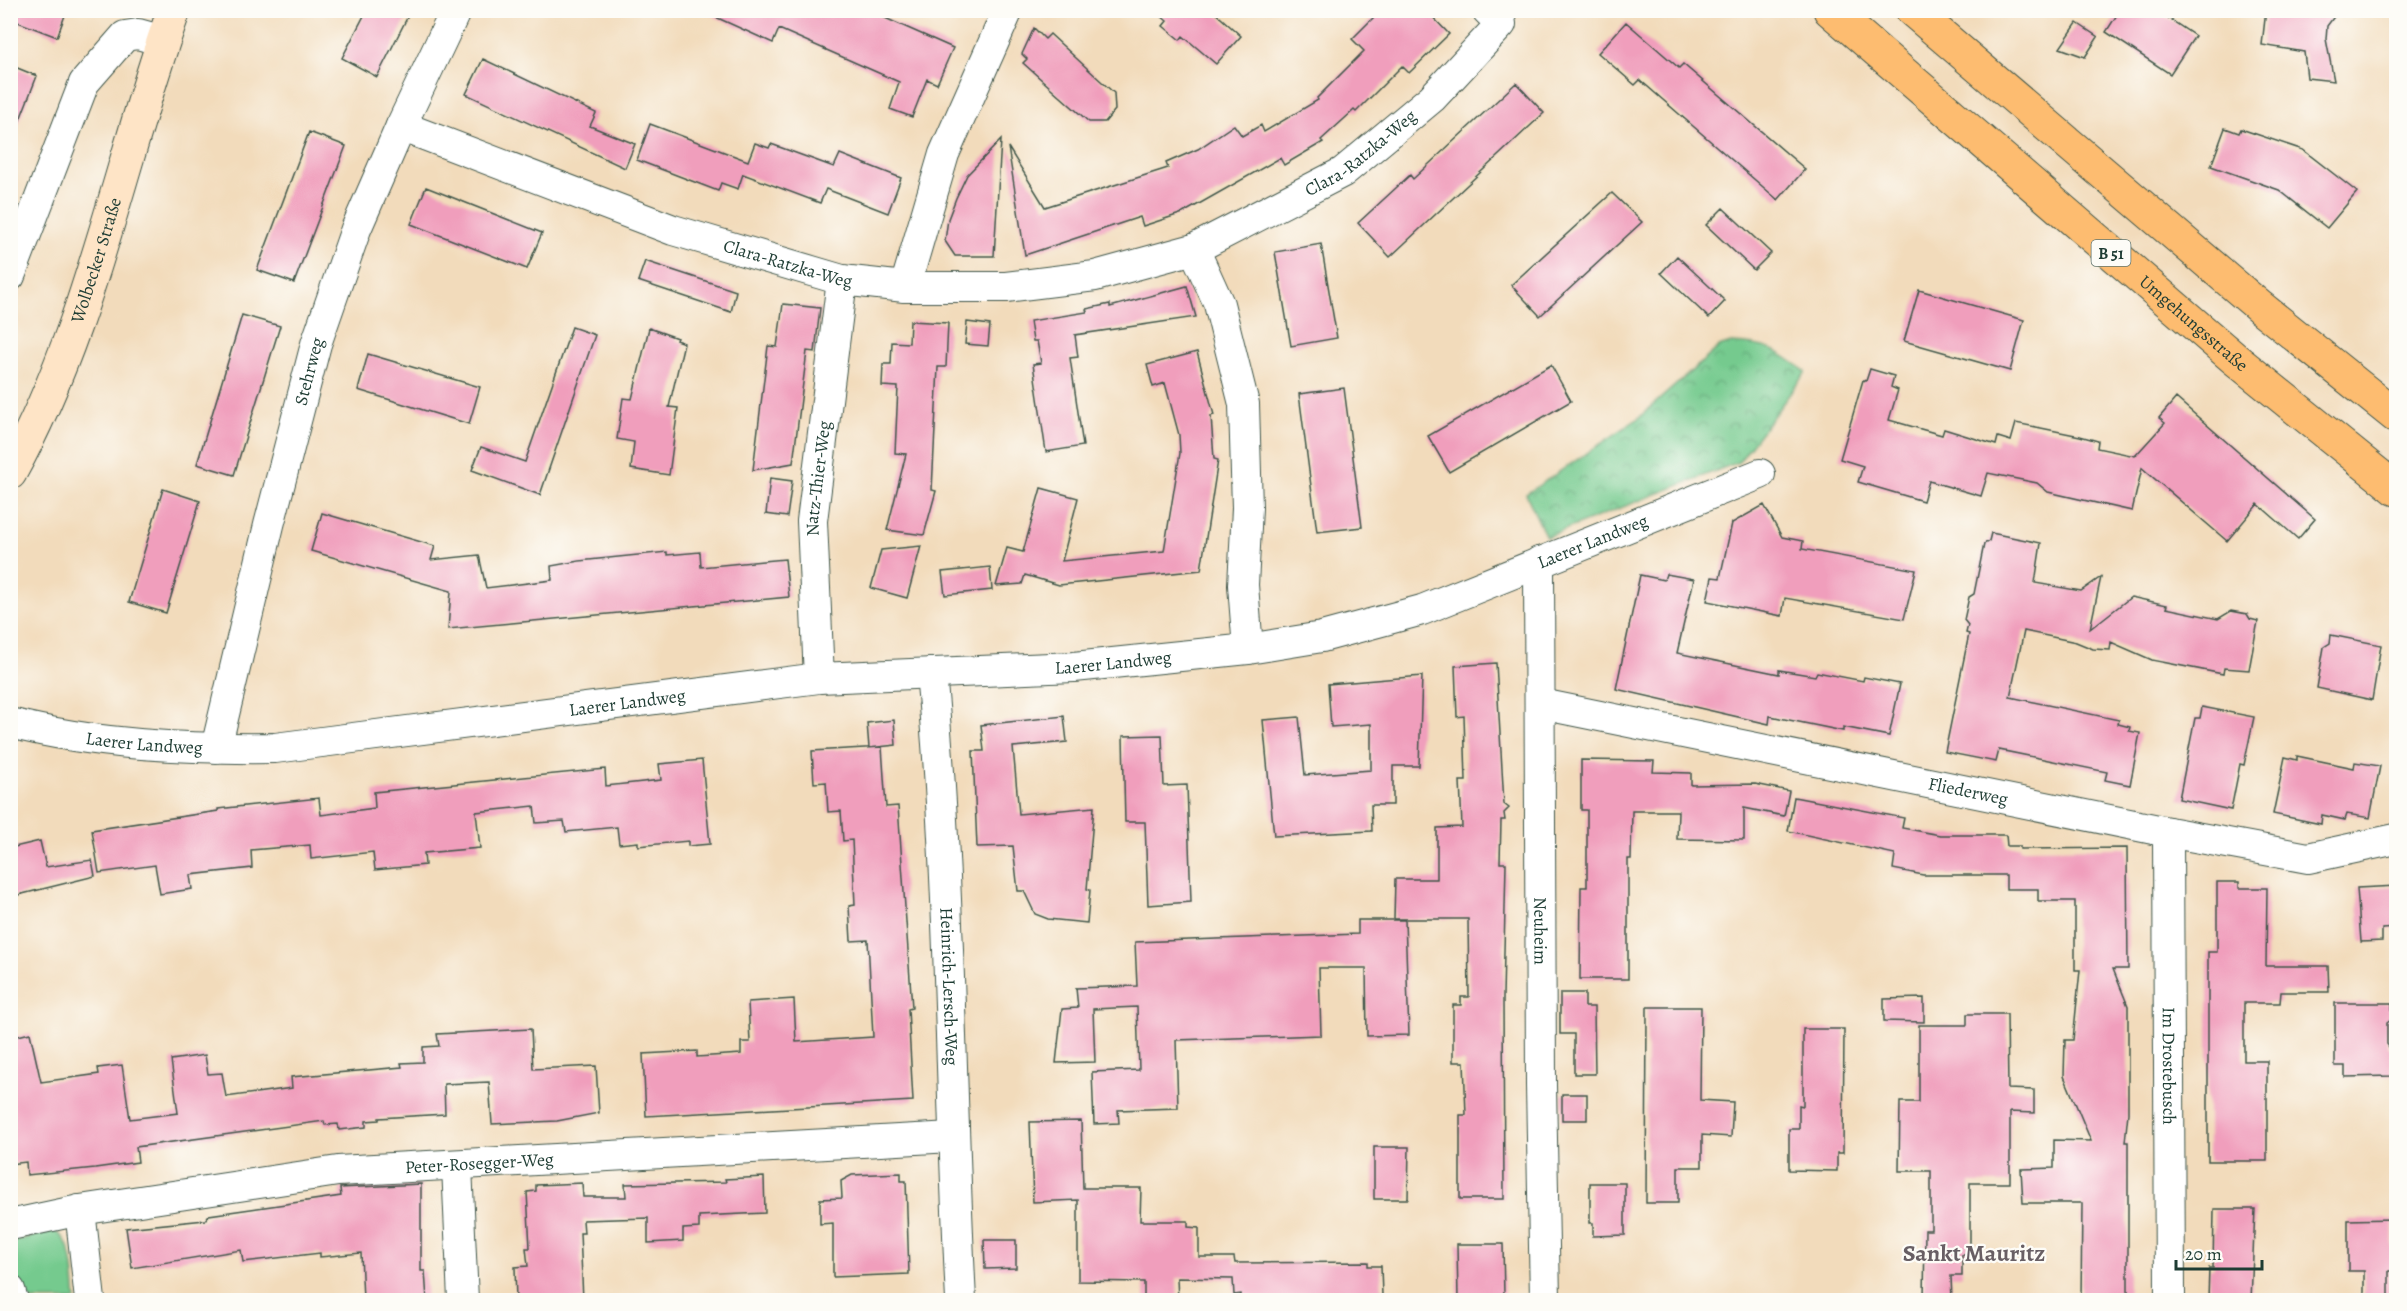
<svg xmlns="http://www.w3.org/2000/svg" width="2407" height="1311" font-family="Alegreya,serif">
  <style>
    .grass { fill: #74ca8e; stroke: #4a8461; stroke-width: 1.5 }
    .park { fill: url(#park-crowns); stroke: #4a8461; stroke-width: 1.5 }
    .building { fill: #f09ebc }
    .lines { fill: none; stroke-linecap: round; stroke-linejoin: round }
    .street-casing { stroke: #3f5548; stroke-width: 32 }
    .secondary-casing { stroke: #3f5548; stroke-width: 35 }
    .highway-casing { stroke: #3f5548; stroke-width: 35 }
    .street { stroke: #fff; stroke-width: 30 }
    .secondary { stroke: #fee4c6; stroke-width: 33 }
    .highway { stroke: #fdbc70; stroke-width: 33 }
    .labels { text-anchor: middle; stroke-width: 4.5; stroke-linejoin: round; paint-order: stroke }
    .shield { fill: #fdfcf7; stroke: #62766e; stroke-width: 1.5 }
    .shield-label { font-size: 16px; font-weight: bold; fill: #1f3d34 }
    .street-label { font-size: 18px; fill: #1f3d34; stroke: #fdfcf7 }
    .district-label { font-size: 24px; font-weight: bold; fill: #685f64; stroke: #fdfcf7 }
  </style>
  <defs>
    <pattern id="park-crowns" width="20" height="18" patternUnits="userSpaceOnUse" patternTransform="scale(1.5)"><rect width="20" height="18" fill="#74ca8e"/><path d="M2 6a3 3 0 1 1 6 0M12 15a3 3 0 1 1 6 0" fill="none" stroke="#5fa575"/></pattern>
  </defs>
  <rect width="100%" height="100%" fill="#fdfcf7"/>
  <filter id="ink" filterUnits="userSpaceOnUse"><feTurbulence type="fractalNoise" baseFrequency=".0167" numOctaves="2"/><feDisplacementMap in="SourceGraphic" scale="12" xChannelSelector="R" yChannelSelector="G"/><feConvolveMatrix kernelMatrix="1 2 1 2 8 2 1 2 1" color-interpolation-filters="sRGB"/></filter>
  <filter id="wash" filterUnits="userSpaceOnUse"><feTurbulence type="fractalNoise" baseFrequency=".008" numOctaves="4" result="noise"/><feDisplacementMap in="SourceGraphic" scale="24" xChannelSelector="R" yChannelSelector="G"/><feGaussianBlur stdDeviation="1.35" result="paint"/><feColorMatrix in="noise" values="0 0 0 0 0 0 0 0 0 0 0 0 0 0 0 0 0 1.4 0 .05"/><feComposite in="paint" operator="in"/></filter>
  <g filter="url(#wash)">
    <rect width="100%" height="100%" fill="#f2dbbb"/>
    <!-- grass -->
    <path class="grass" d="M53,1231C76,1239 73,1279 76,1300H20C14,1281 5,1260 14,1241Z"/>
    <!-- park -->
    <path class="park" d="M1731,343C1766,344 1779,350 1806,372L1739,462L1546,537L1526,494L1636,420L1719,347Z"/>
    <g id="blocks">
      <!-- building -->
      <path class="building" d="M10,10H67L57,37L10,19Z
        M367,10H411L377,77L342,58Z
        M700,10H867L953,48L937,84L927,79L912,117L890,109L899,82L779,29L773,43Z
        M1154,10H1212L1241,36L1216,64L1183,36L1180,40L1163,26L1167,21Z
        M1381,10H1426L1449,34L1409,73L1402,66L1356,112L1354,110L1321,140L1323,142L1284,165L1280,158L1183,213L1143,226L1140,217L1025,255L1008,147L1045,207L1168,168L1166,163L1198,149L1234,125L1242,136L1261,125L1264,132L1318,100L1317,98L1364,51L1352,39Z
        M2120,10H2156L2195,36L2170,74L2106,32Z
        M2266,10H2339L2327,26L2326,39L2334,81L2307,78L2304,52L2262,45Z
        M1626,22L1679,68L1683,64L1805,169L1778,200L1640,80L1635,85L1598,53Z
        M2077,23L2098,37L2085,57L2060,48Z
        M1034,28L1045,39L1050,34L1114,93L1115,110L1105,122H1089L1023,63L1027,59L1022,54Z
        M483,59L596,113L590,126L635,144L625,168L466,94Z
        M10,65L37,76L12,140L10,139Z
        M1516,83L1544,113L1390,257L1358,223L1410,175L1413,179Z
        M650,124L748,161L755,143L769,148L771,144L834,167L840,154L901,178L888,213L826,189L820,203L743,174L738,189L721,183L718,191L637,160Z
        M2225,128L2239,133L2241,129L2303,150L2357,192L2327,228L2279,190L2211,166Z
        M309,132L346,146L294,283L257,270Z
        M1001,140L994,256H955L945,241L948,219L956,198L967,175Z
        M426,187L542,233L527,269L411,224Z
        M1612,193L1642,222L1540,316L1511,285Z
        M1723,208L1771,253L1754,270L1706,225Z
        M1321,244L1337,338L1291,346L1275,252Z
        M1677,256L1725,301L1709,318L1661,273Z
        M645,261L736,291L731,312L638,281Z
        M1187,286L1196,317L1075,335L1078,357L1070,358L1083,446L1046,452L1033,364L1041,363L1037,341H1033L1030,321L1087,312L1086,309L1110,304V307Z
        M1919,290L2024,320L2010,371L1904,341Z
        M783,304L820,308L815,352L807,351L793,463L753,470L768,346L777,347Z
        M242,315L280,326L234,475L197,464Z
        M910,321L948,323L946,367H938L932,490L936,491L924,535L887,530L906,454L895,453L898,387L882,386L883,364H891L892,342L909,343Z
        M967,322L990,325L988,346L965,344Z
        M572,327L595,335L540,495L472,470L481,447L525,462Z
        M649,328L677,338L676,340L684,343L669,407L678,408L669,475L631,469L634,442L617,439L623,398L632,399Z
        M1197,352L1214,415L1211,416L1214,459L1218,460L1201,570L1059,585L1025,575L1022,584L996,586L1007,548L1023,552L1041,488L1078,498L1062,561L1164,551L1180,453L1179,435L1165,383L1153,387L1147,365Z
        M368,354L480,387L469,424L358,390Z
        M1551,365L1571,401L1449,472L1428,436Z
        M1870,369L1894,376L1891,387L1898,390L1889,420L1942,435L1944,429L1996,445L1998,437L2011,441L2016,423L2080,436L2098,441L2097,448L2135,456L2165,423L2159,418L2176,398L2315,519L2298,539L2258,504L2227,541L2142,468L2132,511L2048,492L2037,483L1988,473L1981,496L1929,481L1923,501L1858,482L1863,466L1840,459L1863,380L1866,381Z
        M1344,388L1362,527L1317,532L1299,394Z
        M770,478L792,481L787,517L766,514Z
        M163,489L200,501L166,613L129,602Z
        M1764,505L1782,537L1803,541L1802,549L1916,570L1904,619L1785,598L1782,616L1707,601L1712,577L1720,578L1732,523Z
        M322,513L435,546L431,560L479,555L486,588L552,580L551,566L579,561L667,552V555L700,552L701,567L785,559L789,597L448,629L451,591L311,551Z
        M1991,533L2041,543L2035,583L2081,591L2101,577L2090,629L2131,597L2167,605L2166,608L2218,619L2231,611L2247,614L2250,619L2258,621L2249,670L2224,668L2223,674L2152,660L2111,642L2110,650L2093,649L2076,642L2024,631L2010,697L2119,720L2118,724L2130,727L2129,731L2140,733L2130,785L2105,780L2107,772L1999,750L1996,762L1945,752L1969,634L1966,633L1968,625L1964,620L1969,597L1974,594L1984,544L1989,541Z
        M921,546L907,598L871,588L881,550Z
        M990,567L992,590L945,595L942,572Z
        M1666,574L1694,579L1677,653L1779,674V670L1815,676L1817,672L1863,681L1864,677L1900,684L1889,736L1843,727V731L1770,716L1769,724L1616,689L1640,575L1664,580Z
        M2331,635L2381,645L2372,700L2317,688L2324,647L2330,643Z
        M1496,663L1504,804L1509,808L1504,813L1505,820H1501L1500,863H1506L1503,997L1504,1199H1460V1115H1466L1464,1062H1453V1005H1461V997H1469L1468,919H1394L1395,879H1437V828L1462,827L1460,781H1466L1464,716L1457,717L1455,666Z
        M1422,676L1419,766H1393V805H1371L1372,831L1274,836L1263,720L1299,717L1305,775L1371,770V724L1331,727L1328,684Z
        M2202,707L2254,717L2244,765L2240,764L2231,810L2179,799L2195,718H2200Z
        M1064,716L1067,742L1013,747L1019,814L1094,807L1087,889L1090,890L1087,923L1048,919L1035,914L1024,891H1018L1013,846L977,847L973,751H984L981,725Z
        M894,720L896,745L869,748L867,723Z
        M1162,735L1164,786L1187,785L1191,902L1148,905L1145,822H1125L1123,736Z
        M882,747L886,807L898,806L912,1008L908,1009L913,1101L646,1116L643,1054L697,1051V1057L741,1054V1042H750L748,1002L794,999L796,1042L873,1037L868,940L851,941L849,906L855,905L852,840L843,841L841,811L828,812L826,782L814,783L812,751Z
        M2297,756L2354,768L2355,762L2380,766L2370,818L2347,814L2345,820L2322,815L2321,824L2273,814L2285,757L2297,760Z
        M702,760L710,844L688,846V841L638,846V842L619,844L617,827L566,832L564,821L536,823L534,806L476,812L480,848L424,853L425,865L375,870L373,852L311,859L310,845L251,850L252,868L190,875L192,889L160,894L155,865L99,873L92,830L218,811V809L319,798L321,815L375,808L374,792L605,769L606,786L661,780L659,764Z
        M1581,760L1654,761L1653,772L1691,773V785L1755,784L1789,791L1784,816L1744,808V840L1677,839L1678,811H1632L1631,859H1628V979H1580L1581,887H1587V810H1581Z
        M1794,797L1904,818L1902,828L1940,835H2006L2007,846H2020V849L2127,848L2128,969H2113L2128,1006V1113L2125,1142H2128V1300H2081L2082,1203H2023L2021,1169L2054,1168V1140L2091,1141L2064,1076L2065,1040H2073L2080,970H2075V901H2038V889H2006V875H1923L1893,869L1895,854L1788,831Z
        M40,841L46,867L92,860L95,876L10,897V848Z
        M2217,882H2239V888H2267L2266,966H2328L2329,992H2281L2280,1003H2244V1061H2267V1161H2208V952H2217Z
        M2397,886V928L2382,929V941L2361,942L2357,888Z
        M1358,920H1405L1409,1035L1367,1036L1366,968H1319L1321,1035L1176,1040L1178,1108L1118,1110L1119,1123L1094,1124L1092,1072L1139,1070L1137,1007L1093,1009L1095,1062L1056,1063L1062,1009L1078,1008L1076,988L1137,986L1135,942L1358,934Z
        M1560,993H1585V1007H1594L1595,1074H1574V1034H1560Z
        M1924,998V1022L1884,1021V999Z
        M2335,1003H2392V1019L2387,1023V1044L2392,1051V1076L2345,1077V1066H2335Z
        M1647,1007H1701L1700,1100L1733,1102L1731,1137L1702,1135V1167H1678V1203H1646Z
        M1967,1014H2007L2008,1089L2034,1090V1113L2010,1112V1183H1970V1255H1962V1276H1951L1952,1300H1924L1925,1230H1931V1171H1899L1900,1102H1919V1025H1967Z
        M531,1029L533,1069L596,1066L599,1113L557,1121L492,1124L489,1082L444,1084L445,1114L379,1118V1120L366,1121V1127L339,1130L338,1124L325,1125L324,1121L136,1147L138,1162L95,1168L27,1175L26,1162L10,1164V1038L30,1033L41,1082L99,1074L98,1068L122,1065L130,1119L178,1113L171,1060L205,1055L208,1074L222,1073L226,1097L292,1088L291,1077L402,1067L401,1063L423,1062V1047L439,1046L437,1034Z
        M1803,1029H1844L1843,1153H1837V1171L1789,1170V1129H1799V1105L1803,1106Z
        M1562,1094H1587V1120H1562Z
        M1081,1121L1083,1188H1141L1140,1221H1188V1227L1199,1228V1257H1234L1235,1263L1368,1262V1266H1381L1382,1296H1368V1300H1241V1294L1234,1295L1233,1279L1177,1278L1178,1300H1144V1282L1078,1281V1200L1033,1202L1030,1122Z
        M1374,1147H1409L1408,1199H1374Z
        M901,1173V1181H906L909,1274L833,1277V1223L820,1224V1199L842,1198L841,1181L852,1175Z
        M764,1177L765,1213L699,1216V1228L683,1229V1241L648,1243V1218L583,1220L584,1233H580L583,1300H516L515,1267L528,1266L526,1248H530L527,1192L536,1191V1185L582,1183L583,1197H626L625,1184L726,1182L725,1179Z
        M1590,1183H1625V1235L1593,1236V1223H1590Z
        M421,1184V1271H425L427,1300H363L361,1253L320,1257V1253L243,1262L241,1250L132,1268L126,1228L205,1220L209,1215L341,1196L340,1188Z
        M2214,1209H2255L2251,1300H2208L2209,1268H2213Z
        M2393,1219V1271H2389V1300H2364V1271H2348V1220Z
        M984,1240H1016V1268L985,1269Z
        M1457,1244H1503L1504,1297L1493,1298V1300H1458Z"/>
    </g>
  </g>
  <g filter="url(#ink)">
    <use href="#blocks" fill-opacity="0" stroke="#3f5548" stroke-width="1.5"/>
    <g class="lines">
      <defs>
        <g id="street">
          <path id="s1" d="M401,126L673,230L842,280L905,287H1006L1095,276L1194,249L1343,172L1432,98L1501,24L1487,10"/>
          <path d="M1194,249L1219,304L1244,404L1247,508L1243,585L1248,649"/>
          <path d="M10,276L84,83L125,36L138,34L163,41"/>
          <path d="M905,287L944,154L1008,10"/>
          <path id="s2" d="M1539,562L1541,1085L1545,1300"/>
          <path id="s3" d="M931,673C951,882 950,1091 961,1300"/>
          <path id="s4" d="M819,678L812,521L842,280"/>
          <path id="s5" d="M1541,704L2168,832L2308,858L2396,839"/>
          <path id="s6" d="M10,723C96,745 187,749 275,748L819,678L1074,667L1248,649L1322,637L1422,610L1760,474"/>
          <path id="s7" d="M216,748L269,525L316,344L356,229L401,126L456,10"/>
          <path id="s8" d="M2168,832L2170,1300"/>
          <path d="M457,1166L463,1300"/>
          <path d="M80,1210L90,1300"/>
          <path id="s9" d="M10,1225L80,1210L338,1171L952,1137"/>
          <path d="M10,1290L13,1300"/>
        </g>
        <g id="secondary">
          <path id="s10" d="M10,473C90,329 119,164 174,10"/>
        </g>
        <g id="highway">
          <path id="s11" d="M1830,10L2235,359L2396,489"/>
          <path d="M1912,10L2260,307L2396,416"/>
        </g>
      </defs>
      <!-- street casing -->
      <use href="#street" class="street-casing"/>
      <!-- secondary casing -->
      <use href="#secondary" class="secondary-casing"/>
      <!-- highway casing -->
      <use href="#highway" class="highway-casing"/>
      <!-- street -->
      <use href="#street" class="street"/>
      <!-- secondary -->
      <use href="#secondary" class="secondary"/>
      <!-- highway -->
      <use href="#highway" class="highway"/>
    </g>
  </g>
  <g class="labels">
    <!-- shield labels -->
    <rect class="shield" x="2091.5" y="240" width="39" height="26" rx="4.5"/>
    <g class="shield-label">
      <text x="2111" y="259">B 51</text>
    </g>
    <!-- street labels -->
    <g class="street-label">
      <text dy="6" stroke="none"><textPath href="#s1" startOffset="1017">Clara-Ratzka-Weg</textPath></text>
      <text dy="6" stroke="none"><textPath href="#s10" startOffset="230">Wolbecker Straße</textPath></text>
      <text dy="6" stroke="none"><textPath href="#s1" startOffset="411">Clara-Ratzka-Weg</textPath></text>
      <text dy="6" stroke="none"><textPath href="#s11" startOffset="480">Umgehungsstraße</textPath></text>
      <text dy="6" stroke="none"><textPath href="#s7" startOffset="388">Stehrweg</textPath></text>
      <text dy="6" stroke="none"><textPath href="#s4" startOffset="200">Natz-Thier-Weg</textPath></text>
      <text dy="6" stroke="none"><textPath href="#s6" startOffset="1608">Laerer Landweg</textPath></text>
      <text dy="6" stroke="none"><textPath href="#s6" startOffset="1110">Laerer Landweg</textPath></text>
      <text dy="6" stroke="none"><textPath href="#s6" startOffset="622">Laerer Landweg</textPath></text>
      <text dy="6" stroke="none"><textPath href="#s6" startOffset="136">Laerer Landweg</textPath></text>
      <text dy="6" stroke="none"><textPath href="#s5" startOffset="436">Fliederweg</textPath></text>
      <text dy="6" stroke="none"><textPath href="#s2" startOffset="369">Neuheim</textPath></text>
      <text dy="6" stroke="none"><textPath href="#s3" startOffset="314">Heinrich-Lersch-Weg</textPath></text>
      <text dy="6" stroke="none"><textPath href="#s8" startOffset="234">Im Drostebusch</textPath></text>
      <text dy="6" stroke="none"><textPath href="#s9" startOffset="474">Peter-Rosegger-Weg</textPath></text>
    </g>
    <!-- district labels -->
    <g class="district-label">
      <text x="1974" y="1261">Sankt Mauritz</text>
    </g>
  </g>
  <!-- margin -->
  <rect width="2407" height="1311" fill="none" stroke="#fdfcf7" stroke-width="36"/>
  <!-- scale -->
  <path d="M2176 1260v9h86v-9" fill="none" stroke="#1f3d34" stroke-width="3"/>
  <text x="2185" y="1260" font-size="18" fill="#1f3d34" stroke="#fdfcf7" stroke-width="4.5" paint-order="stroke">20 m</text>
</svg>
